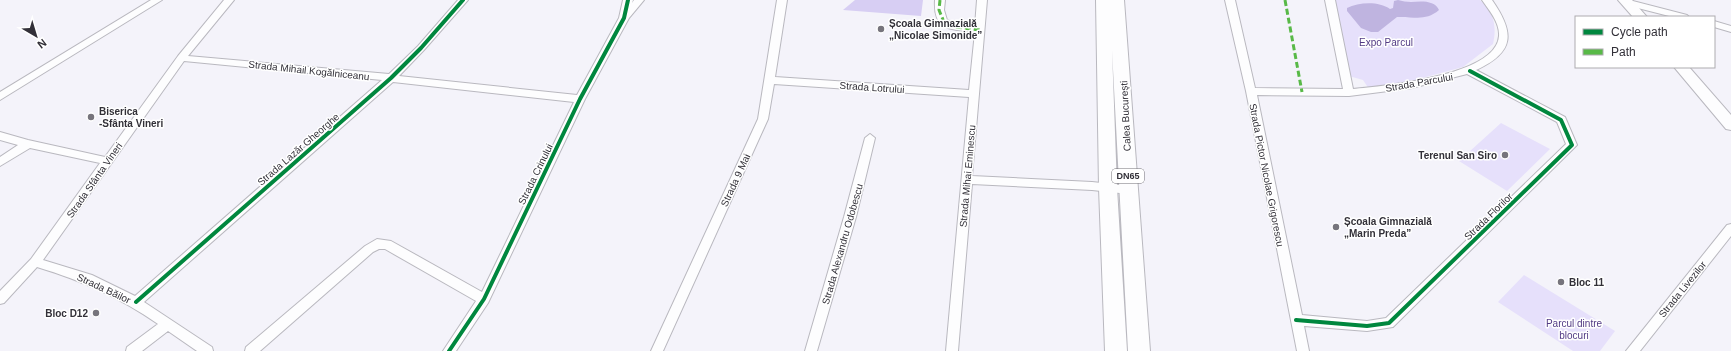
<svg xmlns="http://www.w3.org/2000/svg" width="1731" height="351" font-family="Helvetica,sans-serif">
  <style>
    .green { fill: #e6e0fb }
    .forest { fill: #d7cef3 }
    .water { fill: #bfb4e0 }
    .lines { fill: none; stroke-linecap: round; stroke-linejoin: round }
    .street-casing { stroke: #b9b8bf; stroke-width: 2 }
    .secondary-casing { stroke: #b9b8bf; stroke-width: 2 }
    .primary-casing { stroke: #b9b8bf; stroke-width: 2 }
    .street { fill: #fdfdfe; fill-rule: evenodd }
    .secondary { fill: #fdfdfe; fill-rule: evenodd }
    .primary { fill: #fdfdfe; fill-rule: evenodd }
    .quiet { stroke: #58b947; stroke-width: 3; stroke-dasharray: 6 3; stroke-linecap: butt }
    .cycleway-casing { stroke: #fff; stroke-width: 6 }
    .cycleway { stroke: #00873e; stroke-width: 4 }
    .poi-dot { fill: #76747c; stroke: #fff; stroke-width: 1.5 }
    .labels { text-anchor: middle; stroke-width: 3; stroke-linejoin: round; paint-order: stroke }
    .shield { fill: #fff; stroke: #706e74; stroke-width: 1 }
    .shield-label { font-size: 9px; font-weight: bold; fill: #323038 }
    .poi-label { font-size: 10px; font-weight: bold; fill: #323038; stroke: #fff; text-anchor: start }
    .park-label { font-size: 10px; fill: #523b84; stroke: #fff }
    .street-label { font-size: 10px; fill: #323038; stroke: #fff }
  </style>
  <rect width="100%" height="100%" fill="#f4f3fa"/>
  <!-- green -->
  <path class="green" d="M1334,0H1480C1494,12 1497,26 1493,44L1463,67L1411,81L1369,89L1363,80L1349,76Z
    M1501,123L1550,149L1507,191L1459,161Z
    M1524,275L1615,331L1600,351H1573L1498,302Z"/>
  <!-- forest -->
  <path class="forest" d="M855,0H923L921,16L843,10Z"/>
  <!-- water -->
  <path class="water" d="M1398,0C1402,1 1407,2 1411,2C1421,1 1435,0 1439,10C1425,22 1413,16 1397,17L1378,32H1371L1361,28L1347,11V8C1359,2 1379,1 1390,9L1393,8L1394,1Z"/>
  <g class="lines">
    <defs>
      <path id="street" d="M151,0H162L0,100V92Z
        M224,0H234L188,56L389,74L418,46L458,0H468L424,50L399,76L577,95L619,18L623,0H633L632,3L634,0H644L629,18L585,99L488,303L456,351H443L476,301L385,249H379L373,252L260,351H245L246,347L365,246L377,239L391,241L482,292L574,102L393,82L144,302L212,347L213,351H197L168,331L142,351H126L127,347L158,324C119,297 83,281 37,267L4,303L0,304V291L31,259L100,163L30,148L0,166V157L18,145L0,140V132L28,140L105,157L178,56ZM184,61L382,80L135,296L92,275L43,260Z
        M777,0H787L775,77L969,90L975,32C950,29 933,31 935,0H945L944,10L947,20L956,24L975,26L977,0H987L972,176L1092,182L1129,186L1133,187L1135,190L1133,193L1129,194L1092,190L972,184L958,351H946L969,97L774,84L768,119L663,351H651L758,119Z
        M1225,0H1235L1255,88L1343,89L1325,0H1335L1353,89C1384,86 1496,76 1499,36C1500,23 1489,10 1482,0H1492C1515,33 1515,52 1476,70L1565,117L1577,145L1393,327L1367,331L1304,326L1309,351H1297L1246,91ZM1467,74L1557,122L1566,144L1386,318L1367,321L1302,315L1257,95L1349,96L1412,88Z
        M1629,0L1687,15L1689,17H1673L1626,5V1Z
        M1714,21L1731,26V32L1714,27Z
        M870,134L875,138L856,217L817,351H805L844,217L865,138Z
        M1731,224V236L1640,351H1626L1727,225Z"/>
      <path id="secondary" d="M1618,0H1632L1647,17H1633Z
        M1674,67H1689L1731,115V130L1726,129Z"/>
      <path id="primary" d="M1096,0H1124L1150,351H1128L1112,50L1117,188L1127,351H1105L1099,188Z"/>
    </defs>
    <!-- street casing -->
    <use href="#street" class="street-casing"/>
    <!-- secondary casing -->
    <use href="#secondary" class="secondary-casing"/>
    <!-- primary casing -->
    <use href="#primary" class="primary-casing"/>
    <!-- street -->
    <use href="#street" class="street"/>
    <!-- secondary -->
    <use href="#secondary" class="secondary"/>
    <!-- primary -->
    <use href="#primary" class="primary"/>
    <!-- quiet -->
    <path class="quiet" d="M940,0L939,10L944,22L955,27L980,30
      M1285,0L1302,92"/>
    <defs>
      <path id="cycleway" d="M136,302L391,78L421,48L463,0
        M1296,320L1367,326L1389,323L1572,145L1561,120L1470,71
        M449,351L484,299L580,99L624,18L628,0"/>
    </defs>
    <!-- cycleway casing -->
    <use href="#cycleway" class="cycleway-casing"/>
    <!-- cycleway -->
    <use href="#cycleway" class="cycleway"/>
  </g>
  <!-- markers -->
  <g class="poi-dot">
    <circle cx="881" cy="29" r="4"/>
    <circle cx="91" cy="117" r="4"/>
    <circle cx="1505" cy="155" r="4"/>
    <circle cx="1336" cy="227" r="4"/>
    <circle cx="1561" cy="282" r="4"/>
    <circle cx="96" cy="313" r="4"/>
  </g>
  <g class="labels">
    <!-- shield labels -->
    <rect class="shield" x="1112" y="169" width="32" height="14" rx="3"/>
    <g class="shield-label">
      <text x="1128" y="179">DN65</text>
    </g>
    <!-- poi labels -->
    <g class="poi-label">
      <text x="889" y="27">Școala Gimnazială<tspan x="889" dy="12">„Nicolae Simonide”</tspan></text>
      <text x="99" y="115">Biserica<tspan x="99" dy="12">-Sfânta Vineri</tspan></text>
      <text x="1497" y="159" text-anchor="end">Terenul San Siro</text>
      <text x="1344" y="225">Școala Gimnazială<tspan x="1344" dy="12">„Marin Preda”</tspan></text>
      <text x="1569" y="286">Bloc 11</text>
      <text x="88" y="317" text-anchor="end">Bloc D12</text>
    </g>
    <!-- park labels -->
    <g class="park-label">
      <text x="1386" y="46">Expo Parcul</text>
      <text x="1574" y="327">Parcul dintre<tspan x="1574" dy="12">blocuri</tspan></text>
    </g>
    <!-- street labels -->
    <g class="street-label">
      <text transform="translate(309 70) rotate(6)" y="4">Strada Mihail Kogălniceanu</text>
      <text transform="translate(1419 82) rotate(-10)" y="4">Strada Parcului</text>
      <text transform="translate(872 87) rotate(4)" y="4">Strada Lotrului</text>
      <text transform="translate(1125 116) rotate(-93)" y="4">Calea București</text>
      <text transform="translate(298 149) rotate(-41)" y="4">Strada Lazăr Gheorghe</text>
      <text transform="translate(535 174) rotate(-64)" y="4">Strada Crinului</text>
      <text transform="translate(1267 175) rotate(79)" y="4">Strada Pictor Nicolae Grigorescu</text>
      <text transform="translate(967 176) rotate(-85)" y="4">Strada Mihai Eminescu</text>
      <text transform="translate(94 180) rotate(-55)" y="4">Strada Sfânta Vineri</text>
      <text transform="translate(735 180) rotate(-65)" y="4">Strada 9 Mai</text>
      <text transform="translate(1488 216) rotate(-44)" y="4">Strada Florilor</text>
      <text transform="translate(842 244) rotate(-74)" y="4">Strada Alexandru Odobescu</text>
      <text transform="translate(104 288) rotate(25)" y="4">Strada Băilor</text>
      <text transform="translate(1682 289) rotate(-51)" y="4">Strada Livezilor</text>
    </g>
  </g>
  <!-- legend -->
  <rect x="1575" y="16" width="140" height="52" fill="#ffffff" stroke="#adacaf"/>
  <rect x="1583" y="29" width="20" height="6" fill="#00873e" stroke="#adacaf"/>
  <text x="1611" y="36" font-size="12" fill="#323038">Cycle path</text>
  <rect x="1583" y="49" width="20" height="6" fill="#58b947" stroke="#adacaf"/>
  <text x="1611" y="56" font-size="12" fill="#323038">Path</text>
  <!-- north arrow -->
  <g transform="translate(36 36) rotate(142)" stroke="#ffffff" stroke-width="3" paint-order="stroke">
  <path d="M0-3L7 15L0 10L-7 15Z" fill="#323038"/>
  <text y="-6" font-size="11" font-weight="bold" text-anchor="middle" fill="#323038">N</text>
  </g>
</svg>
